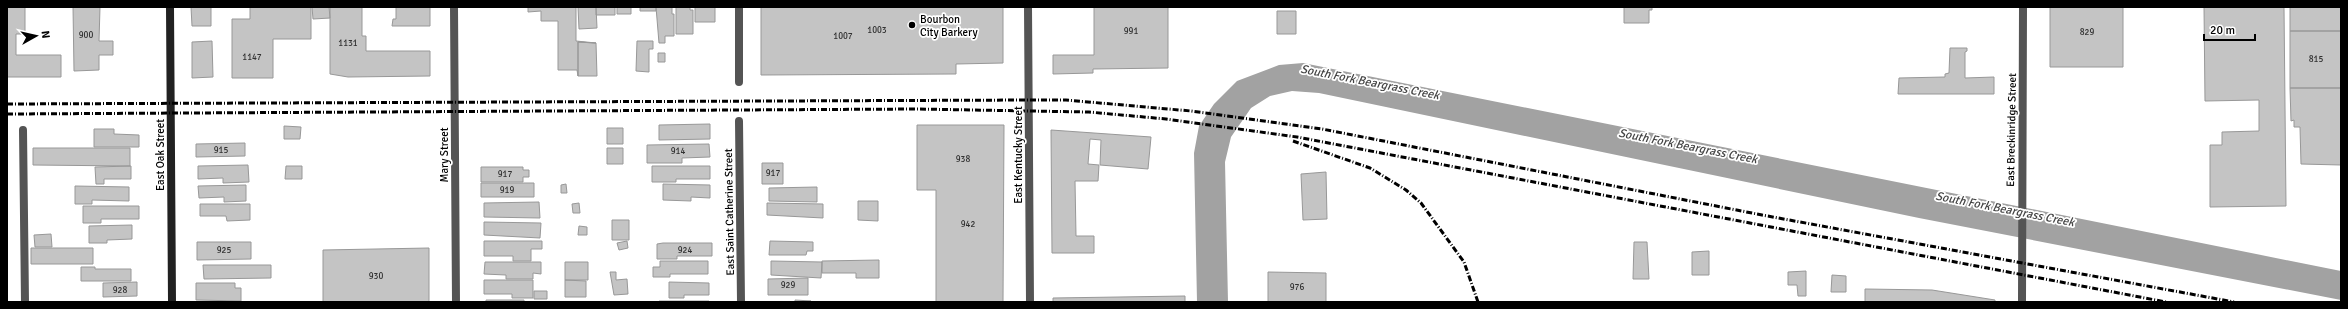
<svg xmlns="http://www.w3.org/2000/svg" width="2348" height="309" font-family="Signika,sans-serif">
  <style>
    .water { fill: #a2a2a2 }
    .building { fill: #c4c4c4; stroke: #989898 }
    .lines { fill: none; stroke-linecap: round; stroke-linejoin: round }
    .minor { stroke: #545454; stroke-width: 8 }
    .tertiary { stroke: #545454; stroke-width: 8 }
    .secondary { stroke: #212121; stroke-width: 8 }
    .rail { stroke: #000; stroke-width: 3; stroke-dasharray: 6 2 1 2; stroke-linecap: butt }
    .poi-dot { fill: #000; stroke: #fff; stroke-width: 1.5 }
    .labels { text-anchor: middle; stroke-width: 3.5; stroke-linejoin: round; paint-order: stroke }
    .number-label { font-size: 9px; fill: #313131 }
    .poi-label { font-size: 11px; fill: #000; stroke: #fff; text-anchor: start }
    .street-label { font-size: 11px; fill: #000; stroke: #fff }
    .water-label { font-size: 12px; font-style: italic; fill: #434343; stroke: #fff }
  </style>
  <rect width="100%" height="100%" fill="#fff"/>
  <!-- water -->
  <path class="water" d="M1303,63L2341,271V300L1919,218L1319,93L1292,91L1270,96L1251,108L1231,137L1225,162L1228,302H1197L1194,153L1199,126L1214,104L1237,81L1279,65Z"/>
  <!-- building -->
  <path class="building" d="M7,7H25V34H16V55H61V77H7Z
    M73,7H100L99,41H113V55H99V70L74,71Z
    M191,7H211V26H192Z
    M250,7H311V39H273V78H232V19H250Z
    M312,7H329L330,18L313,19Z
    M330,7H362V36H366V51H430V76L348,77L330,74Z
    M396,7H430V26H392L393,19H396Z
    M528,7H576V41L596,43L578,42V76L577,70H558V21H541V11L528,12Z
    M578,7H596L597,28L579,29Z
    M596,7H615V15H596Z
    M617,7H631V14H617Z
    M640,7H656V11H640Z
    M656,7H672V14H674V36H665V43H659Z
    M676,7H690V10H693V34H676Z
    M695,7H715V22H695Z
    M761,7H1003V63L956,64V74H953L761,75Z
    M1094,7H1168V68L1093,69V73L1053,74V55H1094Z
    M1624,7H1652V10H1649V23H1624Z
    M2050,7H2123V67H2050Z
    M2204,7H2284L2286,206L2210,207V145H2222V132L2259,131V100L2205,101Z
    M2290,7H2341V31H2290Z
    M1277,11H1296V34H1277Z
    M2290,31H2341V88H2290Z
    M212,41L213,77L192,78V42Z
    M637,41H653V49H649V72L636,71Z
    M578,42L596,43L597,76H578Z
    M1950,48H1967V51L1965,52V78L1994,77V94H1898L1899,78L1945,77V74L1949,73Z
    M658,53H665V62H658Z
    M2290,88H2341V165L2301,164L2300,127H2294V120L2291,121Z
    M710,124V139L659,140V125Z
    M917,125H1004L1003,302H936V190H917Z
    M284,126L301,127L300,139H284Z
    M607,128H623V144H607Z
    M94,129H114V134L139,135V147H94Z
    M1051,130L1151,137L1148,169L1100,165L1101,140L1090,139L1088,164L1099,165L1098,181H1075L1076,236H1094V253H1052Z
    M245,143V156L196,157V144Z
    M709,144L710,157L682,158V163H647V145Z
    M33,148H130V166L33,165Z
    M607,148H623V164H607Z
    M762,163H783V184H762Z
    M248,165L249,182L223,183V178L198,179V166Z
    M131,166V179H104V184H96L95,167Z
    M286,166H302V179H285Z
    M652,166H710V179H676V182H652Z
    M481,167H523V170H529V177H523V182H481Z
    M1326,172L1327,219L1303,220L1301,174Z
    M481,183H534V197H481Z
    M566,184L567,193H561V185Z
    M663,184L710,185V198L691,197V201L663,200Z
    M246,185V201L224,202V197L199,198L198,186Z
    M75,186L129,187V201L92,200V204H75Z
    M817,187V202L769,201V188Z
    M858,201H878V221L858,220Z
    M539,202L540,218L484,217V203Z
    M579,203L580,213H573L572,204Z
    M767,203L823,204V218L767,215Z
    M200,204H250V220L227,221L226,216H200Z
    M83,206H139V219H101V223H83Z
    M612,220H629V240H612Z
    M484,222L541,223L540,238L484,235Z
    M132,225V239L107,240V243H89V226Z
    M579,226L587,227V235H578Z
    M51,234L52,247H35L34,235Z
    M484,241H542V249H531V261H513V256H484Z
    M627,241L628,248L619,250L617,243Z
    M770,241L813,242V251H807L806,255H769Z
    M197,242H251V259L197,260Z
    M1634,242H1647L1649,279H1633Z
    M663,243H712V256H677V259H657V244Z
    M31,248H93V264H31Z
    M429,248V302H323V250Z
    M1709,251V275H1692V252Z
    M879,260V278H856V273H822V261Z
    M660,261H708V274H670V277H653V267H660Z
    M771,261L822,262L821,278L771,275Z
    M485,262H541V274L533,273V279H506V275L484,274Z
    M565,262H588V280H565Z
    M203,265H271V278L204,279Z
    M81,267H95V269H131V281H81Z
    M1806,271V296H1798L1797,285H1788V272Z
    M610,272H616V280L627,279L628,294L614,295Z
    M1268,272L1326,273V302H1268Z
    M1832,275L1846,276V292H1831Z
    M808,278V295H768V279Z
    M484,280H533V298H512V294H484Z
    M565,280L586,281V297H565Z
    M137,282V296L103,297V283Z
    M669,282L709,283V295H684V298H669Z
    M196,283H235V288H241V301L196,300Z
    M1865,289L1932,290L1995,300V302H1865Z
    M534,291H547V299H534Z
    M1185,296V302H1053V298Z
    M486,300H524V302H486Z
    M795,300L811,301L795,302Z
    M659,301H709V302H659Z"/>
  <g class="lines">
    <!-- minor -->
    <path class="minor" d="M454,7L456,302
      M739,82V7
      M739,121L741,302
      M23,130L25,302"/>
    <!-- tertiary -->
    <path class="tertiary" d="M1028,7L1030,302
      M2022,302L2023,7"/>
    <!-- secondary -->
    <path class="secondary" d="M170,7L172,302"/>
    <!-- rail -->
    <path class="rail" d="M7,104L1029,100H1066L1191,111L1322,129L1762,215L2234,302
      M7,114L917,109L1029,111L1089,112L1166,119L1297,137L2166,302
      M1293,141L1370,168L1406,190L1421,203L1464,262L1478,302"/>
  </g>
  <!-- markers -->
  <circle class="poi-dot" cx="912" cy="25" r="4"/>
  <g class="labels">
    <!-- number labels -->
    <g class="number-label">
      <text x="877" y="33">1003</text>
      <text x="1131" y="34">991</text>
      <text x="2087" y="35">829</text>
      <text x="86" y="38">900</text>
      <text x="843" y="39">1007</text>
      <text x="348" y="46">1131</text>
      <text x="252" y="60">1147</text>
      <text x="2316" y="62">815</text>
      <text x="221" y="153">915</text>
      <text x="678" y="154">914</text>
      <text x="963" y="162">938</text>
      <text x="773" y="176">917</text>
      <text x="505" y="177">917</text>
      <text x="507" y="193">919</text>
      <text x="968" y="227">942</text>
      <text x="224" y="253">925</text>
      <text x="685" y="253">924</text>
      <text x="376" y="279">930</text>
      <text x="788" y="288">929</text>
      <text x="1297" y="290">976</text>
      <text x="120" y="293">928</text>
    </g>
    <!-- poi labels -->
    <g class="poi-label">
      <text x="920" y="23">Bourbon<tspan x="920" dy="13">City Barkery</tspan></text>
    </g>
    <!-- street labels -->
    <g class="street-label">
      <text transform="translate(2011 130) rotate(-89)" y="4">East Breckinridge Street</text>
      <text transform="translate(160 155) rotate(-90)" y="4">East Oak Street</text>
      <text transform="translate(444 155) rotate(-90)" y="4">Mary Street</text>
      <text transform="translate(1018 155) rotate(-90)" y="4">East Kentucky Street</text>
      <text transform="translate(729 212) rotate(-91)" y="4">East Saint Catherine Street</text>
    </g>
    <!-- water labels -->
    <g class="water-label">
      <text transform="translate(1370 82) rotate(11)" y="4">South Fork Beargrass Creek</text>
      <text transform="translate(1688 146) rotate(11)" y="4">South Fork Beargrass Creek</text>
      <text transform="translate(2005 209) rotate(11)" y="4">South Fork Beargrass Creek</text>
    </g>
  </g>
  <!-- border -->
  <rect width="2348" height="309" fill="none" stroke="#000000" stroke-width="16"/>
  <!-- north arrow -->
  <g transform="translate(36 36) rotate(82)" stroke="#ffffff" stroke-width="3" paint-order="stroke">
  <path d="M0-3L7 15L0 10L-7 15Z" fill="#000000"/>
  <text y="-6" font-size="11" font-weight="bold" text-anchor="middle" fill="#000000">N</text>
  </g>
  <!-- scale -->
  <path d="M2204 34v6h51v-6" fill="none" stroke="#000000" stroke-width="2"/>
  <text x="2210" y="34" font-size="12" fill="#000000" stroke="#ffffff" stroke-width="3" paint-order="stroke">20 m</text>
</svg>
